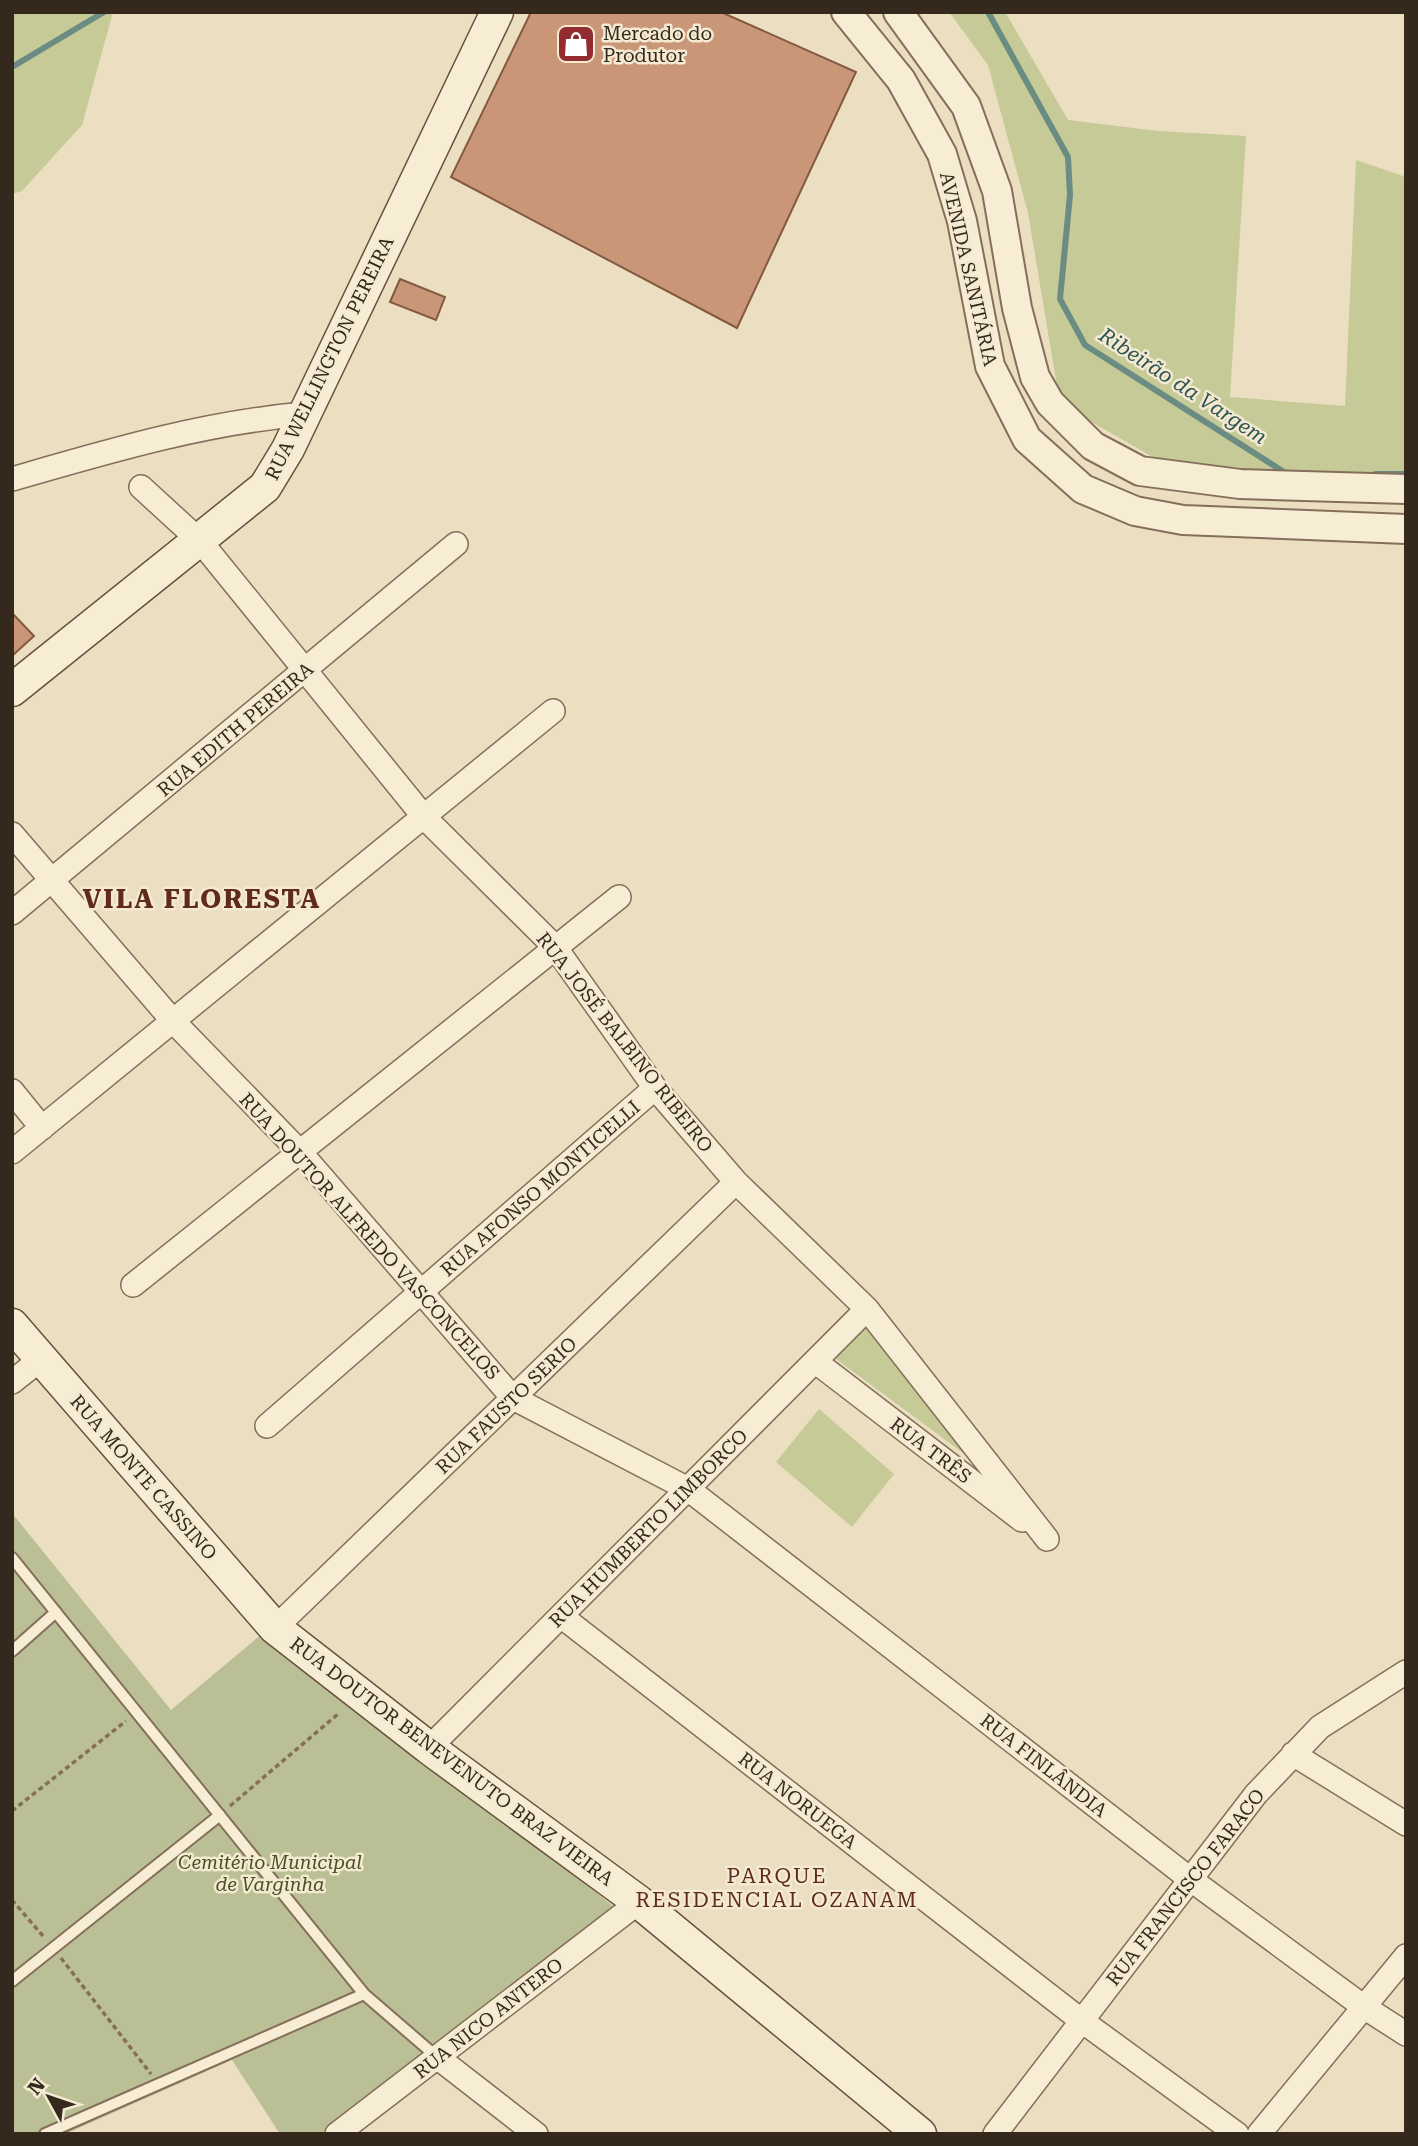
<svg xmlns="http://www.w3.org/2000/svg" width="1418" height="2146" font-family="'Roboto Serif',serif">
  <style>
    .green { fill: #c5ca96 }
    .cemetery { fill: #bbbf95 }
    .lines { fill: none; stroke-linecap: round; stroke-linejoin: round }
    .stream { stroke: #6b8c83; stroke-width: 6 }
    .building { fill: #c99778; stroke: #835940; stroke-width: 2 }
    .service-casing { stroke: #856f5a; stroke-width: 14 }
    .minor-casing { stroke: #856f5a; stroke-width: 26 }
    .tertiary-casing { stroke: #856f5a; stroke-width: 32 }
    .secondary-casing { stroke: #67513d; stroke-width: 35 }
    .path { stroke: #856f5a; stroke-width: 3.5; stroke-dasharray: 5 3.5; stroke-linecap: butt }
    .service { stroke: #f7ecd4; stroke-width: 10 }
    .minor { stroke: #f7ecd4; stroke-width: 23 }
    .tertiary { stroke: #f7ecd4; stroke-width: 28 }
    .secondary { stroke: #f7ecd4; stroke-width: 32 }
    .labels { text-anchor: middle; stroke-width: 5; stroke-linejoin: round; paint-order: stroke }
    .poi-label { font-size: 19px; fill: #35281d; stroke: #f4e9d1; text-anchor: start }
    .street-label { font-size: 19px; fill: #35281d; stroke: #f4e9d1 }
    .park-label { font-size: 19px; font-style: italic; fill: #475125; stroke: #f4e9d1 }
    .water-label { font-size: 21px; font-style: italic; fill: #2d5551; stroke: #f4e9d1 }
    .neighbourhood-label { font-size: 21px; letter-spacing: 2px; fill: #602a1e; stroke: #f4e9d1 }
    .district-label { font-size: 26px; font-weight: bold; letter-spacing: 2px; fill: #602a1e; stroke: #f4e9d1 }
  </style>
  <rect width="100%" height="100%" fill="#ecdec1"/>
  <!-- green -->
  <path class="green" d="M12,12H113L82,125L22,191L12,194Z
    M949,12H1005L1068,120L1158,131L1246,136L1230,397L1345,406L1356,160L1406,177V497L1202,485L1060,404L1028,213L988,65Z
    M866,1325L982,1467L832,1356Z
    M819,1409L894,1474L852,1527L776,1462Z"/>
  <!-- cemetery -->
  <path class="cemetery" d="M12,1513L171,1710L269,1628L613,1906L320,2134H280L232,2060L65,2134H12Z"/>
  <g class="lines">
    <!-- stream -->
    <path class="stream" d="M988,12L1068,157L1070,195L1060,299L1085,345L1287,474
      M12,67L104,12
      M1375,474H1406"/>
  </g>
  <!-- building -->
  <path class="building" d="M531,12H721L856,72L737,328L451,177Z
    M400,279L445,297L436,320L390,302Z
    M12,613L34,636L12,656Z"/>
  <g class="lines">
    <defs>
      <path id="service" d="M12,1558L364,1994L437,2057
        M12,1651L56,1612
        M12,1981L220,1815
        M45,2134L364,1994"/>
      <path id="minor" d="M12,479C109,451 203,423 304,414
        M141,487L201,542L424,817L555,947L655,1088L736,1182L867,1309L1047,1539
        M12,834L173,1021L300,1152L513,1398L688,1489L1190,1879L1364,2007L1406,2034
        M12,913L456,544
        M12,1091L42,1128
        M12,1152L553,711
        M133,1285L619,897
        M816,1362L1022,1520
        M12,1382L41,1359
        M267,1426L655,1088
        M561,1616L1082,2021L1237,2134
        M275,1628L736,1182
        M429,1748L867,1309
        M1293,1754L1406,1824
        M437,2057L536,2134
        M337,2134L639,1902
        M995,2134L1256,1794L1320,1727L1406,1672
        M1259,2134L1406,1956"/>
      <path id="tertiary" d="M846,12L901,80L942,154L962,221L990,366L1027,439L1083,489L1135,511L1183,520L1406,529
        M898,12L966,106L997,191L1017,308L1035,377L1050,403L1093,446L1140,471L1240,484L1406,489"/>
      <path id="secondary" d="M12,690L265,487L288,449L497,12
        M12,1325L275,1628L429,1748L639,1902L920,2134"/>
    </defs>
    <!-- service casing -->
    <use href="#service" class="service-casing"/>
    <!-- minor casing -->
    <use href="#minor" class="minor-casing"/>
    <!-- tertiary casing -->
    <use href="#tertiary" class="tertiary-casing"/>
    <!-- secondary casing -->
    <use href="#secondary" class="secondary-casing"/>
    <!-- path -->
    <path class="path" d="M230,1806L338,1714
      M12,1811L126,1721
      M12,1900L43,1936
      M61,1958L151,2074"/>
    <!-- service -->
    <use href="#service" class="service"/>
    <!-- minor -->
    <use href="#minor" class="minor"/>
    <!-- tertiary -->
    <use href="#tertiary" class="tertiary"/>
    <!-- secondary -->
    <use href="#secondary" class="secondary"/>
  </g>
  <!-- icons -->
  <defs>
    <symbol id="shop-square" viewBox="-11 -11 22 22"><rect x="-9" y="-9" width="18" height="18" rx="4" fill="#922c30" stroke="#f4e9d1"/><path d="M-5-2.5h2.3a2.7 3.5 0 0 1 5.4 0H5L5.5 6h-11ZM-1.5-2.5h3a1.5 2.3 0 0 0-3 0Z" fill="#fff"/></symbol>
  </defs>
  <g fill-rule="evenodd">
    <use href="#shop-square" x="554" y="22" width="44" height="44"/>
  </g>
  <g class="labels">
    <!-- poi labels -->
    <g class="poi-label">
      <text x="603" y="40">Mercado do<tspan x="603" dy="22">Produtor</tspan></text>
    </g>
    <!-- street labels -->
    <g class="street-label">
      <text transform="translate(969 269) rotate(77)" y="7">AVENIDA SANITÁRIA</text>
      <text transform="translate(329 358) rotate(-64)" y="7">RUA WELLINGTON PEREIRA</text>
      <text transform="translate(235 729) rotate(-40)" y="7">RUA EDITH PEREIRA</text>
      <text transform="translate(625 1042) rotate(52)" y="7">RUA JOSÉ BALBINO RIBEIRO</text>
      <text transform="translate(540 1188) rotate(-41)" y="7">RUA AFONSO MONTICELLI</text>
      <text transform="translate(370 1236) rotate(48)" y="7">RUA DOUTOR ALFREDO VASCONCELOS</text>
      <text transform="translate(506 1405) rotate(-44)" y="7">RUA FAUSTO SERIO</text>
      <text transform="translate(931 1450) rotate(37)" y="7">RUA TRÊS</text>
      <text transform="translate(144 1477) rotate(49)" y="7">RUA MONTE CASSINO</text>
      <text transform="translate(648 1528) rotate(-45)" y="7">RUA HUMBERTO LIMBORCO</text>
      <text transform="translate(452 1761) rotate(37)" y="7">RUA DOUTOR BENEVENUTO BRAZ VIEIRA</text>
      <text transform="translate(1044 1765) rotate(38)" y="7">RUA FINLÂNDIA</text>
      <text transform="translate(798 1800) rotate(38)" y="7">RUA NORUEGA</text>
      <text transform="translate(1185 1887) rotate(-52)" y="7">RUA FRANCISCO FARACO</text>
      <text transform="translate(488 2018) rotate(-38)" y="7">RUA NICO ANTERO</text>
    </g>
    <!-- park labels -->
    <g class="park-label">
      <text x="270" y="1869">Cemitério Municipal<tspan x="270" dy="22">de Varginha</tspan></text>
    </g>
    <!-- water labels -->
    <g class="water-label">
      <text transform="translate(1183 386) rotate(33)" y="7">Ribeirão da Vargem</text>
    </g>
    <!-- neighbourhood labels -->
    <g class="neighbourhood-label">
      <text x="777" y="1883">PARQUE<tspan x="777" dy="24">RESIDENCIAL OZANAM</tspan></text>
    </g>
    <!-- district labels -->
    <g class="district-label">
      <text x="202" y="908">VILA FLORESTA</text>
    </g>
  </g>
  <!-- border -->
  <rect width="1418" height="2146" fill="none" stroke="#35281d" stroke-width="28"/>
  <!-- north arrow -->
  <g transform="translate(49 2097) rotate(310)" stroke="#f4e9d1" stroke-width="5" paint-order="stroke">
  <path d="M0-5L12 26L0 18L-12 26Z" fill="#35281d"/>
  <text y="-10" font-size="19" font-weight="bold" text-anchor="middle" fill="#35281d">N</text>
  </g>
</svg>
